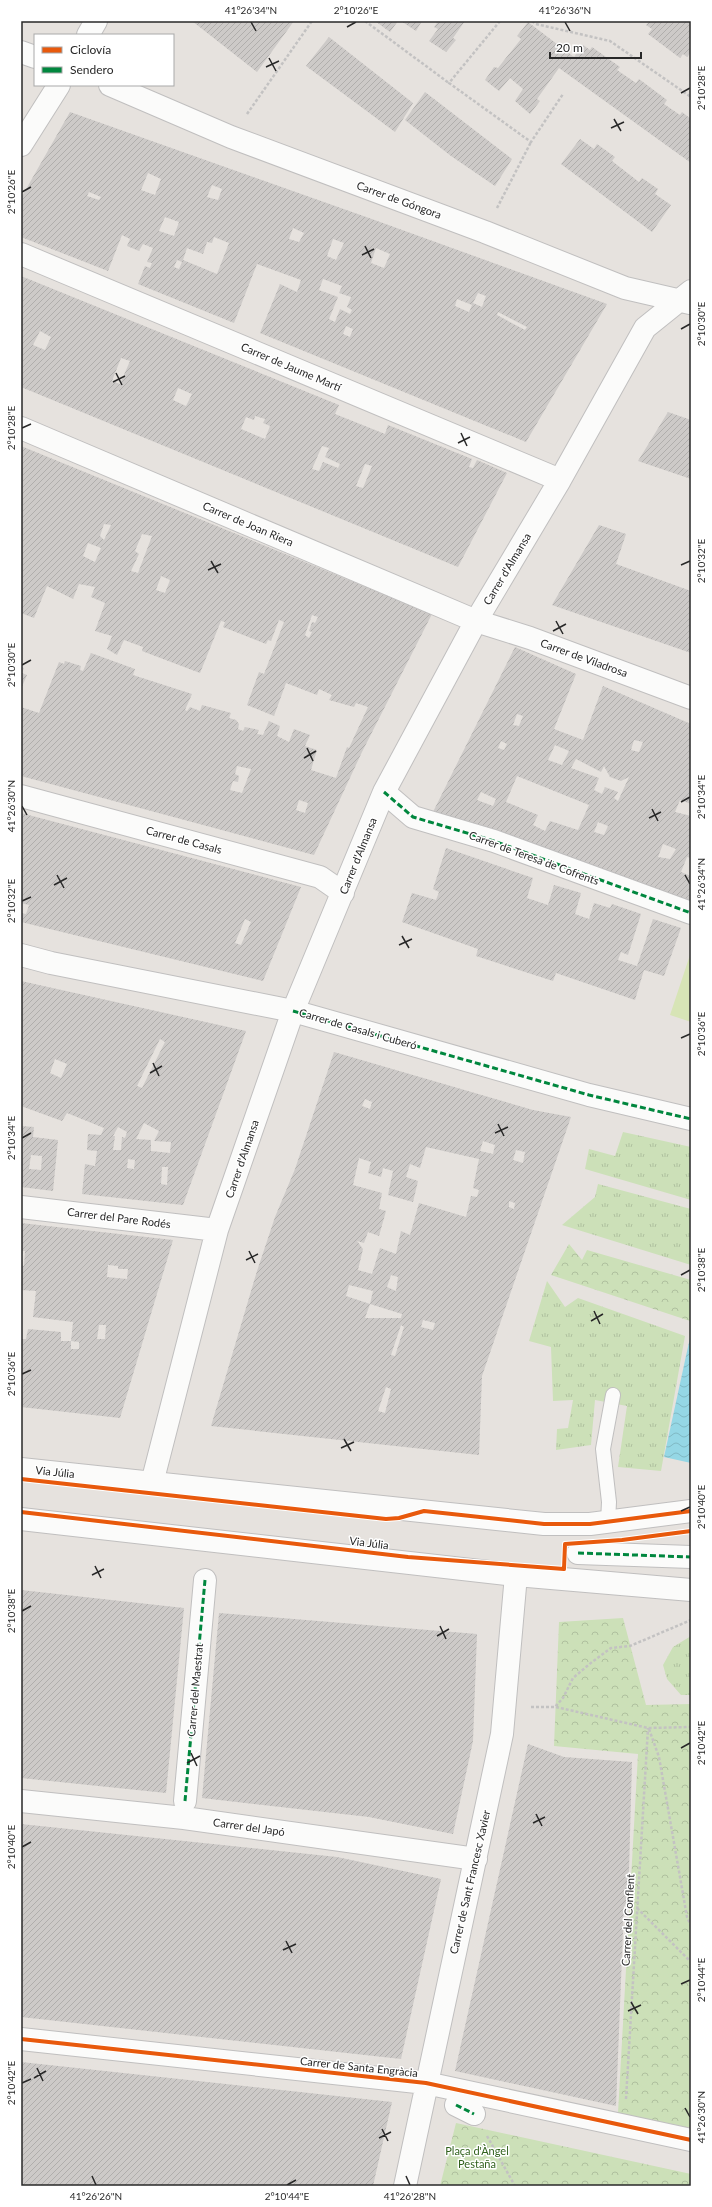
<svg xmlns="http://www.w3.org/2000/svg" width="712" height="2207" font-family="Lato,sans-serif">
  <style>
    .grass { fill: url(#grass-tufts) }
    .forest { fill: url(#forest-crowns) }
    .pitch { fill: #d7e4b6 }
    .water { fill: url(#water-waves) }
    .building { fill: url(#building-hatch); fill-rule: evenodd }
    .lines { fill: none; stroke-linecap: round; stroke-linejoin: round }
    .lane-casing { stroke: #c0bfbf; stroke-width: 16 }
    .street-casing { stroke: #c0bfbf; stroke-width: 24 }
    .secondary-casing { stroke: #c0bfbf; stroke-width: 24 }
    .path { stroke: #c3c2c2; stroke-width: 2.5; stroke-dasharray: 3 2; stroke-linecap: butt }
    .lane { stroke: #fbfbfa; stroke-width: 14 }
    .street { stroke: #fbfbfa; stroke-width: 22 }
    .secondary { stroke: #fbfbfa; stroke-width: 22 }
    .quiet { stroke: #00873e; stroke-width: 3; stroke-dasharray: 6 3; stroke-linecap: butt }
    .cycleway-casing { stroke: #fff; stroke-width: 6 }
    .cycleway { stroke: #e8590c; stroke-width: 4 }
    .ticks { fill: none; stroke: #282828; stroke-width: 1.5 }
    .labels { text-anchor: middle; stroke-width: 3; stroke-linejoin: round; paint-order: stroke }
    .street-label { font-size: 11px; fill: #282828; stroke: #fff }
    .park-label { font-size: 11px; fill: #31611d; stroke: #fff }
    .neatline { fill: none; stroke: #282828; stroke-width: 1.5 }
    .ticks-label { font-size: 10px; text-anchor: middle; fill: #282828 }
  </style>
  <defs>
    <pattern id="grass-tufts" width="24" height="20" patternUnits="userSpaceOnUse"><rect width="24" height="20" fill="#cce0b8"/><path d="M3 7l-1-3M5 7V3M7 7l1-3M15 17l-1-3M17 17v-4M19 17l1-3" fill="none" stroke="#afc09e"/></pattern>
    <pattern id="forest-crowns" width="20" height="18" patternUnits="userSpaceOnUse"><rect width="20" height="18" fill="#cce0b8"/><path d="M2 6a3 3 0 1 1 6 0M12 15a3 3 0 1 1 6 0" fill="none" stroke="#afc09e"/></pattern>
    <pattern id="water-waves" width="16" height="10" patternUnits="userSpaceOnUse"><rect width="16" height="10" fill="#95d7e5"/><path d="M0 5q4-4 8 0t8 0" fill="none" stroke="#80b9c4"/></pattern>
    <pattern id="building-hatch" width="6" height="6" patternUnits="userSpaceOnUse"><rect width="6" height="6" fill="#cdcac8"/><path d="M-1 1l2-2M0 6l6-6M5 7l2-2" fill="none" stroke="#b0aeac"/></pattern>
  </defs>
  <rect width="100%" height="100%" fill="#e6e2de"/>
  <!-- grass -->
  <path class="grass" d="M623,1132L691,1147V1200L585,1169L589,1149L615,1156Z
    M598,1184L691,1209V1265L562,1225L595,1197Z
    M547,1281L565,1307L578,1298L685,1336L661,1471L618,1467L627,1406L595,1400L591,1445L556,1450L557,1429L568,1428L573,1400L553,1401L551,1347L529,1341Z
    M691,1636V1695H681L667,1679L663,1665L673,1647Z"/>
  <!-- forest -->
  <path class="forest" d="M569,1244L582,1260L587,1250L691,1280L690,1321L551,1275Z
    M623,1618L646,1705L691,1704V2128L618,2113L638,1754L554,1746L559,1622Z
    M456,2123L691,2174V2186H440Z"/>
  <!-- pitch -->
  <path class="pitch" d="M691,952V1022L670,1015Z"/>
  <!-- water -->
  <path class="water" d="M691,1333V1463L664,1457Z"/>
  <!-- building -->
  <path class="building" d="M192,21H294L257,72Z
    M375,21H398L390,32Z
    M401,21H422L416,31Z
    M434,21H465L453,38L456,40L446,52L429,41L438,29L434,27L437,23Z
    M650,21H691V52L687,57L683,54L680,58L648,34L652,29L646,25Z
    M528,22L574,57L583,45L590,50L592,47L620,67L617,70L636,83L639,79L667,100L664,104L680,115L682,112L691,119V163L559,68L537,99L540,101L530,114L515,101L523,89L510,78L499,91L485,80L494,67L498,68L521,39L517,36Z
    M329,37L413,103L395,132L306,66Z
    M425,92L512,159L495,186L451,156L405,120Z
    M70,112L369,218L607,304L526,442L260,333L280,284L297,292L301,280L257,264L234,323L138,284L145,266L150,268L152,263L147,262L153,248L143,244L139,251L127,246L130,239L122,235L108,271L21,237V198ZM148,173L161,179L155,195L141,190ZM212,185L222,189L218,200L207,197ZM89,192L101,197L99,200L87,196ZM165,217L179,222L174,236L159,231ZM293,228L304,233L299,242L289,239ZM214,237L229,243L217,274L183,260L187,248L203,254L207,242L212,243ZM333,239L344,243L336,260L327,256ZM376,248L390,254L384,268L371,263ZM177,260L182,262L179,269L174,267ZM323,279L342,286L339,293L351,297L347,307L352,310L350,314L340,309L335,322L329,319L338,297L319,290ZM478,293L486,296L482,307L473,303ZM457,299L472,305L469,312L455,306ZM498,312L527,327L525,330L497,315ZM346,326L353,329L350,337L343,334Z
    M580,139L594,149L597,144L615,157L612,161L639,182L642,178L658,189L655,194L671,205L652,232L561,164Z
    M21,276L339,405L335,414L385,434L388,425L472,459L469,467L473,468L477,460L507,473L458,567L21,387ZM40,331L51,337L45,350L33,345ZM121,358L130,361L120,384L112,381ZM178,388L192,394L186,406L173,400ZM255,416L265,419L263,423L270,426L265,439L241,429L246,417L254,420ZM322,446L329,448L325,457L340,464L338,468L323,462L319,471L312,469ZM365,464L372,466L363,488L356,486Z
    M668,412L691,420V479L638,461Z
    M21,446L432,614L362,752L314,855L21,776V707L39,713L59,662L64,664L65,661L81,666L80,670L83,671L91,653L135,669L133,675L192,694L185,710L187,711L190,707L200,711L202,705L231,713L229,718L236,720L239,724L238,729L243,731L245,727L259,730L257,734L263,735L269,721L280,726L277,736L289,742L294,729L310,735L305,746L317,750L311,770L336,778L347,747L349,748L368,707L356,703L354,707L329,700L332,695L319,689L317,695L286,683L274,716L247,705L259,672L264,674L284,622L279,620L271,641L268,640L266,644L223,627L225,622L221,621L200,673L142,651L143,647L124,640L117,655L107,649L112,636L95,631L105,603L91,597L95,587L79,584L73,599L47,586L34,618L21,613ZM104,524L111,525L104,540L100,536ZM142,534L152,536L138,573L131,571L139,554L135,551ZM88,543L101,548L95,562L83,556ZM161,576L170,580L165,593L156,590ZM312,615L318,617L315,623L312,622L309,631L312,632L309,638L305,635ZM237,766L251,769L242,793L230,790L233,781L238,782L239,776L235,774ZM299,800L308,803L305,813L296,810Z
    M599,525L626,534L616,564L691,591V653L552,605Z
    M515,647L576,674L554,729L583,740L603,686L691,724V804L680,800L675,812L691,816V858L687,857L681,872L691,876V902L431,816ZM517,714L523,716L519,726L513,725ZM634,740L643,742L639,752L631,750ZM501,741L507,744L504,750L498,748ZM555,745L569,751L562,765L548,760ZM576,759L601,772L604,766L610,777L621,781L629,777L618,801L614,798L618,792L605,787L602,794L594,790L599,778L571,768ZM517,776L589,805L578,830L550,821L545,831L533,825L538,815L506,802ZM481,792L496,799L493,806L477,800ZM598,822L608,826L604,835L594,832ZM663,844L676,849L670,859L658,857Z
    M21,667L24,668L22,673L27,675L21,689Z
    M21,813L301,887L263,981L21,922V913L26,914L29,905L21,903ZM245,919L251,922L241,945L235,943Z
    M446,848L533,878L527,898L548,905L554,885L581,893L575,914L589,919L594,903L610,908L612,904L641,914L628,955L621,952L618,960L637,966L653,919L681,928L664,976L644,970L635,1000L556,973L553,981L476,956L478,949L402,922L412,893L436,900L439,892L433,889Z
    M21,981L246,1031L183,1205L82,1194L85,1164L95,1166L97,1151L87,1150L88,1134L101,1135L104,1128L67,1113L62,1121L21,1106ZM160,1039L165,1042L142,1088L137,1086ZM55,1059L67,1064L61,1078L50,1073ZM144,1123L159,1131L154,1141L171,1142L170,1153L151,1151V1140L136,1139ZM118,1127L127,1132L125,1138L122,1137L121,1150H113L115,1136H113ZM128,1159L135,1160L134,1169L127,1168ZM162,1167H168L167,1185L161,1184Z
    M334,1052L533,1110L571,1117L482,1376L479,1455L211,1426L257,1271L275,1217L295,1169ZM365,1099L372,1102L370,1109L362,1106ZM483,1141L495,1145L493,1154L480,1151ZM426,1147L479,1159L473,1188L479,1190L477,1197L471,1196L466,1217L419,1203L410,1235L401,1231L396,1254L380,1248L372,1274L358,1270L363,1249L357,1241L364,1243L368,1232L379,1236L386,1211L379,1209L382,1193L353,1185L359,1158L371,1162L368,1173L381,1177L383,1168L393,1171L388,1195L413,1202L418,1181L406,1177L410,1164L420,1168ZM516,1150L525,1152L523,1163L513,1160ZM509,1201L515,1203L514,1209L509,1207ZM391,1275L398,1277L396,1291L387,1287ZM349,1285L373,1291L370,1304L402,1314L401,1318H365L370,1304L346,1296ZM423,1320L435,1323L433,1330L421,1327ZM401,1325L404,1327L395,1356L391,1355ZM386,1387L391,1389L385,1413L378,1411Z
    M21,1126L34,1127L33,1137L58,1140L53,1191L21,1187ZM31,1155L42,1156L41,1170L29,1169Z
    M21,1223L173,1240L120,1418L21,1407V1339H26L28,1329L61,1332V1341H71L73,1322L33,1317L36,1291L21,1290V1265L24,1266L25,1251H21ZM108,1265L118,1266V1269H128L127,1279L107,1277ZM99,1325H106L105,1339H97ZM71,1341L79,1342V1349H71Z
    M21,1590L184,1608L166,1793L21,1778Z
    M219,1613L477,1634L473,1741L453,1834L369,1817L202,1798Z
    M528,1744L564,1757L632,1762L628,1907L624,1906L616,2106L455,2071Z
    M21,1824L337,1857L441,1879L401,2059L21,2017Z
    M21,2062L392,2102L373,2186H21Z"/>
  <g class="lines">
    <defs>
      <path id="lane" d="M608,1522L609,1502L603,1449L613,1395"/>
      <path id="street" d="M88,35L96,21
        M21,52L35,57
        M110,85L231,137L485,232L625,288L690,303
        M21,145L59,85
        M21,254L560,480
        M21,428L476,621L530,638L691,698
        M384,792L413,817L494,841L691,913
        M21,796L320,877L343,893
        M21,955L51,963L293,1011L589,1095L691,1119
        M21,1207L217,1230
        M152,1483L217,1230L293,1011L384,792L476,621L560,480L645,328L691,291
        M578,1553L691,1557
        M21,1801L184,1818L476,1859
        M185,1801L205,1580
        M21,2039L426,2083L691,2140
        M456,2105L474,2114
        M405,2186L502,1734L516,1575"/>
      <path id="secondary" d="M21,1469L544,1524H590L691,1511
        M21,1519L516,1575L691,1590"/>
    </defs>
    <!-- lane casing -->
    <use href="#lane" class="lane-casing"/>
    <!-- street casing -->
    <use href="#street" class="street-casing"/>
    <!-- secondary casing -->
    <use href="#secondary" class="secondary-casing"/>
    <!-- path -->
    <path class="path" d="M365,21L449,83
      M500,21L449,83L531,142L563,94
      M532,21L536,24L610,41L691,97
      M247,114L312,21
      M497,208L531,142
      M531,1707H555L563,1698L573,1678L592,1662L611,1648L630,1646L691,1620
      M556,1707L648,1728L691,1727
      M649,1729L659,1757L687,1917L691,1926
      M637,1908L691,1962
      M626,2099L648,1728
      M487,2136L515,2186"/>
    <!-- lane -->
    <use href="#lane" class="lane"/>
    <!-- street -->
    <use href="#street" class="street"/>
    <!-- secondary -->
    <use href="#secondary" class="secondary"/>
    <!-- quiet -->
    <path class="quiet" d="M384,792L413,817L494,841L691,913
      M293,1011L589,1095L691,1119
      M578,1553L691,1557
      M185,1801L205,1580
      M456,2105L474,2114"/>
    <defs>
      <path id="cycleway" d="M21,1479L386,1519L399,1518L424,1511L544,1524H590L691,1511
        M21,1512L408,1557L564,1569L565,1544L622,1540L691,1531
        M21,2039L426,2083L691,2140"/>
    </defs>
    <!-- cycleway casing -->
    <use href="#cycleway" class="cycleway-casing"/>
    <!-- cycleway -->
    <use href="#cycleway" class="cycleway"/>
  </g>
  <!-- ticks -->
  <path class="ticks" d="M251,22L256,31M565,22L570,31M347,27L356,22M269,58L276,71M266,67L279,61M681,93L690,88M614,119L621,131M611,128L624,122M22,192L31,187M365,246L371,258M362,255L374,249M681,329L690,324M116,373L122,385M113,382L125,376M22,428L31,424M461,433L467,446M458,443L470,437M211,561L218,573M681,565L690,561M208,570L221,564M556,621L563,634M553,631L566,624M22,665L31,660M307,748L313,761M304,758L316,751M681,802L690,797M22,806L27,815M652,809L658,821M649,818L661,812M57,875L64,888M685,875L690,884M54,885L67,878M22,901L31,897M402,936L409,948M399,945L412,939M681,1038L690,1034M153,1063L159,1076M150,1073L162,1066M498,1124L504,1136M495,1133L508,1127M22,1138L31,1133M249,1251L255,1263M246,1260L258,1254M681,1275L690,1270M594,1311L600,1324M591,1321L603,1314M22,1374L31,1370M344,1439L351,1451M341,1448L354,1442M681,1511L690,1507M95,1566L101,1578M92,1575L104,1569M22,1611L31,1606M440,1626L446,1639M437,1636L449,1629M681,1748L690,1743M191,1753L197,1766M187,1763L200,1756M536,1814L542,1826M533,1823L545,1817M22,1847L31,1842M286,1941L292,1953M283,1950L296,1944M681,1984L690,1980M631,2002L638,2014M628,2011L641,2005M37,2068L43,2081M34,2078L46,2071M22,2083L31,2079M685,2108L690,2117M382,2129L388,2141M379,2138L391,2132M92,2176L96,2185M406,2176L410,2185M287,2185L296,2180"/>
  <g class="labels">
    <!-- street labels -->
    <g class="street-label">
      <text transform="translate(399 200) rotate(20)" y="4">Carrer de Góngora</text>
      <text transform="translate(291 367) rotate(23)" y="4">Carrer de Jaume Martí</text>
      <text transform="translate(248 524) rotate(23)" y="4">Carrer de Joan Riera</text>
      <text transform="translate(507 569) rotate(-59)" y="4">Carrer d'Almansa</text>
      <text transform="translate(584 658) rotate(20)" y="4">Carrer de Viladrosa</text>
      <text transform="translate(184 840) rotate(15)" y="4">Carrer de Casals</text>
      <text transform="translate(358 856) rotate(-68)" y="4">Carrer d'Almansa</text>
      <text transform="translate(534 858) rotate(20)" y="4">Carrer de Teresa de Cofrents</text>
      <text transform="translate(358 1029) rotate(16)" y="4">Carrer de Casals i Cuberó</text>
      <text transform="translate(242 1159) rotate(-71)" y="4">Carrer d'Almansa</text>
      <text transform="translate(119 1218) rotate(7)" y="4">Carrer del Pare Rodés</text>
      <text transform="translate(55 1472) rotate(6)" y="4">Via Júlia</text>
      <text transform="translate(369 1543) rotate(7)" y="4">Via Júlia</text>
      <text transform="translate(195 1690) rotate(-85)" y="4">Carrer del Maestrat</text>
      <text transform="translate(249 1827) rotate(8)" y="4">Carrer del Japó</text>
      <text transform="translate(470 1882) rotate(-77)" y="4">Carrer de Sant Francesc Xavier</text>
      <text transform="translate(628 1920) rotate(-87)" y="4">Carrer del Conflent</text>
      <text transform="translate(359 2067) rotate(6)" y="4">Carrer de Santa Engràcia</text>
    </g>
    <!-- park labels -->
    <g class="park-label">
      <text x="477" y="2155">Plaça d'Àngel<tspan x="477" dy="13">Pestaña</tspan></text>
    </g>
  </g>
  <!-- border -->
  <rect width="712" height="2207" fill="none" stroke="#ffffff" stroke-width="44"/>
  <!-- legend -->
  <rect x="34" y="34" width="140" height="52" fill="#ffffff" stroke="#a9a9a9"/>
  <rect x="42" y="47" width="20" height="6" fill="#e8590c" stroke="#a9a9a9"/>
  <text x="70" y="54" font-size="12" fill="#282828">Ciclovía</text>
  <rect x="42" y="67" width="20" height="6" fill="#00873e" stroke="#a9a9a9"/>
  <text x="70" y="74" font-size="12" fill="#282828">Sendero</text>
  <!-- scale -->
  <path d="M550 52v6h91v-6" fill="none" stroke="#282828" stroke-width="2"/>
  <text x="556" y="52" font-size="12" fill="#282828" stroke="#ffffff" stroke-width="3" paint-order="stroke">20 m</text>
  <rect x="22" y="22" width="668" height="2163" class="neatline"/>
  <g class="ticks-label">
    <text x="251" y="14">41°26'34"N</text>
    <text x="356" y="14">2°10'26"E</text>
    <text x="565" y="14">41°26'36"N</text>
    <text transform="translate(701 88) rotate(-90)" y="4">2°10'28"E</text>
    <text transform="translate(11 192) rotate(-90)" y="4">2°10'26"E</text>
    <text transform="translate(701 324) rotate(-90)" y="4">2°10'30"E</text>
    <text transform="translate(11 428) rotate(-90)" y="4">2°10'28"E</text>
    <text transform="translate(701 561) rotate(-90)" y="4">2°10'32"E</text>
    <text transform="translate(11 665) rotate(-90)" y="4">2°10'30"E</text>
    <text transform="translate(701 797) rotate(-90)" y="4">2°10'34"E</text>
    <text transform="translate(11 806) rotate(-90)" y="4">41°26'30"N</text>
    <text transform="translate(701 884) rotate(-90)" y="4">41°26'34"N</text>
    <text transform="translate(11 901) rotate(-90)" y="4">2°10'32"E</text>
    <text transform="translate(701 1034) rotate(-90)" y="4">2°10'36"E</text>
    <text transform="translate(11 1138) rotate(-90)" y="4">2°10'34"E</text>
    <text transform="translate(701 1270) rotate(-90)" y="4">2°10'38"E</text>
    <text transform="translate(11 1374) rotate(-90)" y="4">2°10'36"E</text>
    <text transform="translate(701 1507) rotate(-90)" y="4">2°10'40"E</text>
    <text transform="translate(11 1611) rotate(-90)" y="4">2°10'38"E</text>
    <text transform="translate(701 1743) rotate(-90)" y="4">2°10'42"E</text>
    <text transform="translate(11 1847) rotate(-90)" y="4">2°10'40"E</text>
    <text transform="translate(701 1980) rotate(-90)" y="4">2°10'44"E</text>
    <text transform="translate(11 2083) rotate(-90)" y="4">2°10'42"E</text>
    <text transform="translate(701 2117) rotate(-90)" y="4">41°26'30"N</text>
    <text x="96" y="2200">41°26'26"N</text>
    <text x="287" y="2200">2°10'44"E</text>
    <text x="410" y="2200">41°26'28"N</text>
  </g>
</svg>
